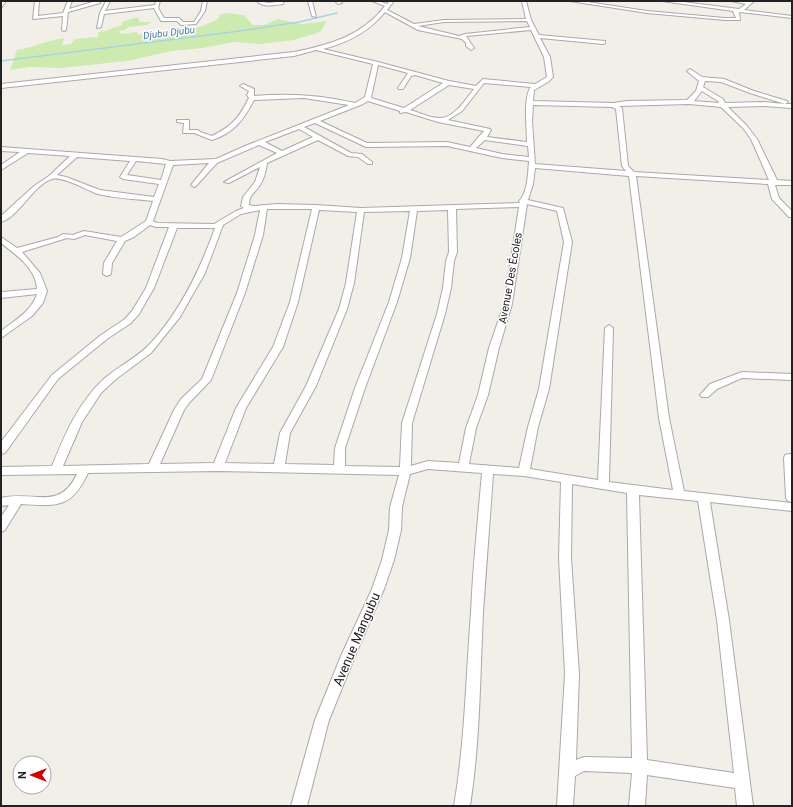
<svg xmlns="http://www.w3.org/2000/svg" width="793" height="807" font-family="Roboto,sans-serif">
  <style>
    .grass { fill: #cdebb0 }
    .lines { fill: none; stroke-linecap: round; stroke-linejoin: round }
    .stream { stroke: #aad3df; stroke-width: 1.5 }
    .minor-casing { stroke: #a9a9a9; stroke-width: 2 }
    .minor { fill: #fff; fill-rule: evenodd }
    .labels { text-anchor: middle; stroke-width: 3; stroke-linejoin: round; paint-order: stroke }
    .far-water-label { font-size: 10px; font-style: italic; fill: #4a7aab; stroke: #fff }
    .street-label { font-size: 11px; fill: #222; stroke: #fff }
    .near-street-label { font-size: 13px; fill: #222; stroke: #fff }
  </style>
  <rect width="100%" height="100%" fill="#f2efe9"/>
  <!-- grass -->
  <path class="grass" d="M225,13L244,15L253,25H264L278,19L302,24L327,21L320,32L294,40L260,44L234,42L203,48L171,51L127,61L61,68L29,67L10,70L17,50C33,48 47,40 64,38L62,45L71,44L75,39L98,37V32C105,32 114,27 122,25V22L138,17L140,22H152L147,25L128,27L125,30L119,31L121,34L137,32L138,35C161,32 199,32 219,18V15Z"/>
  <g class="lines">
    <!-- stream -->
    <path class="stream" d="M1,61L232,32L299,22L337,13"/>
    <defs>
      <path id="minor" d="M2,1H6L1,8Z
        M35,1H39L38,16L63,13L68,1H72L69,9L96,1H100V3L68,12L66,30L64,31L62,30L63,16L33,19Z
        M106,1H110L105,11L155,5L156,1H160L158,8L164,18H179L183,22H194L201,11L203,1H207L205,11L196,24L181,25L177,21H161L154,8L104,14L101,27L97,28L100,13Z
        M257,1L269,3L284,1L283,4C274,5 263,8 257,1Z
        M308,1H312L316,17L312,16Z
        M335,1H340L342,3L338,4Z
        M372,1H378L387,4L390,1H394L387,10L414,24L444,20L526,19L522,1H526L531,20L539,35L605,41V43L603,44L540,38L550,57L553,77L548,82L534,90L533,101L613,103L627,101L687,100L696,91L699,81L688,72L687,71L690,69L702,77L724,79L754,91L787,101L788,102L785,104H792V108L764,106L728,107L747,126L757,139L777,180L792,181V185H775L779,198L792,211V217H789L772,199L768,184L636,176L669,418L684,491L792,503V511L710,502L729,620L753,806H737L735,788L647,775L645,806H629L632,773L584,771L575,776L573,806H557L565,674L559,558L561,482L524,476L493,474C490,520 486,566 483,613C480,677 480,742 470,806H454C465,742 466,677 471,612C473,566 478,519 482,473L428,469L410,474L402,507L401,530L394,560L384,589L355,656L329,720L307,806H291L315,720L341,656L372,589L382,560L389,530L390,507L399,475L218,471L88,473C71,509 57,506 21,504L5,530L1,532V517L9,505L1,506V498C34,490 59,512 77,474L1,475V467L52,466C65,434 79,401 105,378C119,366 136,358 149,345C180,312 200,270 215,228H177L154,288L139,314L131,323L107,339L58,379L5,453L1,454V442L52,375L101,335L125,319L132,311L146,288L169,227H156L150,225L134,237L125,241L112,263L111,274L107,276L103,274L104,263L117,241L85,235L74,239L67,238L22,252L40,273L47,291L43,303L32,316L1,338V331C15,320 31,312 37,294L1,298V292L37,289C36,268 16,255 1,243V237L17,248L58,237L63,234L73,235L84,231L121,237L146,221L153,201C136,199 110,198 95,193C85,189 62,176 52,179C33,185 19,217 1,222V216L34,186L49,176L70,156L28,153L1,170V165L20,152L1,151V147L162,159L170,161L216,159L245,146L349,105L304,98L254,100C244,119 234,133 212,140L194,133H183L184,123L177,122V120H189V130H198L200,132L212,136C232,126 239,118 249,98L247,95L249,91L240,86L243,84L254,89V96C288,93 321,95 355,103L365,97L373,64L316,50L294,56L1,88V84L294,52C329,45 362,36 385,6ZM385,12L418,30L462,39L466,43V46L471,50L474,48L466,36L531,30L544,57L547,77L535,84L483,79L476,86L449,81L378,62L323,49C347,43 369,32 385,12ZM527,21L530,27L465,34L459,36L418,26L444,22ZM378,65L408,73L398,88L399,89H403L411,76L415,75L443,83L404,108L371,98ZM705,81L721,82L750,93L785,104L764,102L725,103L723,99L703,87ZM484,83L531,87C523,95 527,130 527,142L487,137L491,130L490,129L448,120L462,111ZM449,85L474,89C466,99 455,117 441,118C431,119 419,112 410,110ZM702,91L718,101L719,103L694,101ZM368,101L400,111V113L406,112L438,122L484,131L470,147L447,142L367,143L320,121L363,104ZM689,104L721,107L743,128L751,139L769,180L634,172L628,166L622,108L619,106ZM533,105L612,107L616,109L622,166L626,171L535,164L532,122ZM315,123L366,147L447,146L502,158L529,161C528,172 528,193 519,201L520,203L361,208L316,205L277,204L253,206L249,205C249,195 255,193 260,185C264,179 266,171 267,163L318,140L348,156L358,157L368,164H372V162L362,154L351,153L304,127ZM299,129L313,137L282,151L265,142ZM485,140L528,146L529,157L502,154L476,148ZM259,145L277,153L224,182L229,183L260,167L255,182L243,197L241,206L244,208L236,211L214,224L157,223L153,221L173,165L209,163L191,185L194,187L196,186L217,163ZM77,157L130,161L120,177L123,179L159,184L154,197L100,190L66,177L57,175ZM136,161L166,164L161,180L127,175ZM535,168L629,176L659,418L673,490L609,482L613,328L609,325L605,328L598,480L530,469L538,427L549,389L572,242L563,208L528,200L533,184ZM527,204L557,211L564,242L539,389L528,427L519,468L469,464L476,428L488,395L499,348L512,304ZM519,207L504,304L489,348L478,395L466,428L459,463L428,461L411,466L412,423L445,314L451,288L454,261L457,252L456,209ZM267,209H312L290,302L273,347L236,408L214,463L160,464L184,410L189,403L211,380L245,293L263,235ZM260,210L255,235L237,293L202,379L181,399L174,410L149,464L63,466L82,422L101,393L116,379L151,353L180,317L205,273L223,225L241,214ZM319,210L357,212L346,283L339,309L306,386L280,433L274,464L225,463L246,408L283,347L298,302ZM448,210L449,252L446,261L443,288L437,314L402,423L400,467L345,466V448L365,388L397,302L410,258L417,211ZM410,211L402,258L389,302L355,388L335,448L334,465L285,464L290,433L316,386L347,309L354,283L364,212ZM572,484L627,493L632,758L584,757L576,760L579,674L571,558ZM639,495L698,501L717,620L734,773L647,760Z
        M570,1H581L647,11L725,18H736L733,11L662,1H675L739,9L746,4L731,1H754L744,10L792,16V18L739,12L740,20H725L647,13Z
        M742,372L792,374V380L742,378L717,389L708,397H702L700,395L710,384Z
        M789,454H792V502L788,501L786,498L784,458L785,455Z"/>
    </defs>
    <!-- minor casing -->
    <use href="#minor" class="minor-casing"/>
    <!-- minor -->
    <use href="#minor" class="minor"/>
  </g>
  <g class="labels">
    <!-- far-water labels -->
    <g class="far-water-label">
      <text transform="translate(169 32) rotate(-7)" y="4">Djubu Djubu</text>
    </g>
    <!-- street labels -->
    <g class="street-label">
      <text transform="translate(510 278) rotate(-80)" y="4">Avenue Des Écoles</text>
    </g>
    <!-- near-street labels -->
    <g class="near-street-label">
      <text transform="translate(356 639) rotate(-67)" y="5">Avenue Mangubu</text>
    </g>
  </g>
  <!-- border -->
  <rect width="793" height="807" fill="none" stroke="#222222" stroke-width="4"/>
  <!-- north arrow -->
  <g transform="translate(32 775) rotate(270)"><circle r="19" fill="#ffffff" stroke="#a7a7a7"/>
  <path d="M0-3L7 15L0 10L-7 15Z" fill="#d40000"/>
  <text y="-6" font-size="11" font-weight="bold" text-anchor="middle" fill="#222222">N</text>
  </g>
</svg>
